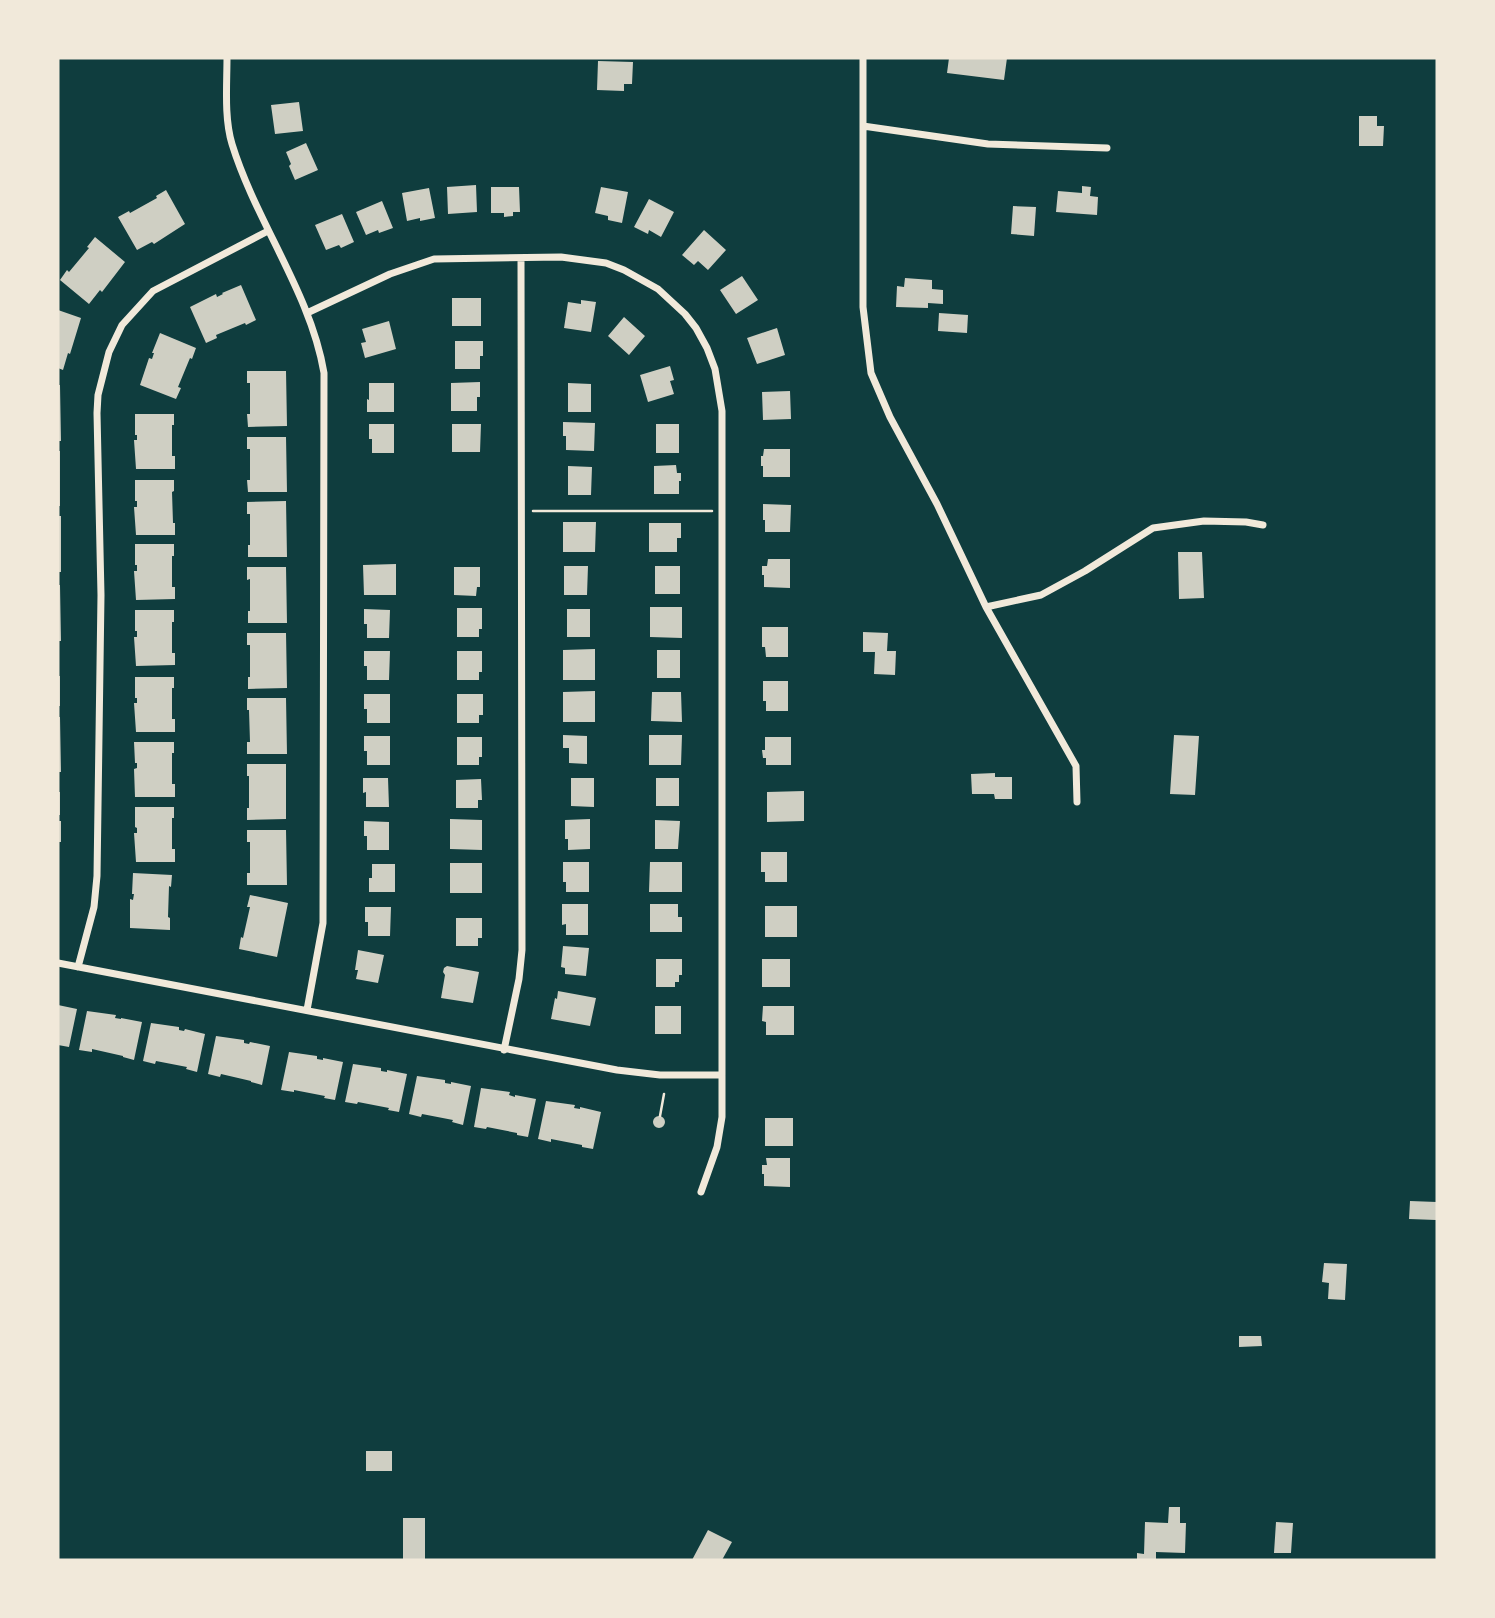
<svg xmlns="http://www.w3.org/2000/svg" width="1495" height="1618" font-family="Poppins,sans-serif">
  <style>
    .building { fill: #cfcfc3 }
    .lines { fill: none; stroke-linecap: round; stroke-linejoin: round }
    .path { stroke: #f1e9da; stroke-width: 2.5 }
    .minor { stroke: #f1e9da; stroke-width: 7 }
  </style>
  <rect width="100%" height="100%" fill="#0f3d3e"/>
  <!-- building -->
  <path class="building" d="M949,58H1007L1004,80L947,73Z
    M598,61L633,62L632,84H624V91L597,90Z
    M299,102L303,131L275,134L271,105Z
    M1359,116H1377V126H1384L1383,146H1359Z
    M306,143L318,170L295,180L289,166L291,164L286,152Z
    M476,185L477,212L448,214L447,187Z
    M1082,186L1091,187L1090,196L1098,197L1097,215L1056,212L1058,191L1082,193Z
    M491,187H519L520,212H513V216L504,217V213H491Z
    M601,187L628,192L622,223L608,220V216L595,213Z
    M429,188L435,218L420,221V218L407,221L402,193Z
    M166,190L185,224L154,244L152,242L137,250L118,217L129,211L130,213L157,198L156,196Z
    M649,199L674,212L661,237L649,230L648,234L634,227Z
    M382,201L393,228L379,233L378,230L366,235L356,212Z
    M1013,206L1036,207L1034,236L1011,234Z
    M342,214L354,242L341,248L339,245L326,250L315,225Z
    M704,230L726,250L708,270L698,261L694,265L682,255Z
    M95,237L125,262L102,292L100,290L89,304L60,280L67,270L69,272L89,248L87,247Z
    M742,276L758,300L736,314L720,290Z
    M905,278L932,280V289L943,290V304L928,303V308L896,307L897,286L904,287Z
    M241,285L256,320L246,325L245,323L216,335L217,338L206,343L190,307L216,294L217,297L223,294L222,293Z
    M452,298H481V326H452Z
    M581,300L596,302L591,332L564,328L568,302L581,304Z
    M58,310L81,318L70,354L68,353L63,370L58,368Z
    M939,313L968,315L967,333L938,331Z
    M624,317L645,336L629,355L608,336Z
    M389,321L396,349L365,358L361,343L366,342L362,329Z
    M777,328L785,355L757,364L747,338Z
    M160,333L196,348L192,359L190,358L178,387L181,388L176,399L140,385L149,358L152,359L154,353H152Z
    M455,341H483V356H480V369H455Z
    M670,366L674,380L670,381L674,394L648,402L640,375Z
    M247,371H286L287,426L248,427L247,414H250V383H247Z
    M480,382V397H477V411H451V383Z
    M369,383H394V412H367V399L369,400Z
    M568,383L591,384V412H568Z
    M58,385H60L61,441H58Z
    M790,391L791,419L763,420L762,392Z
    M135,414H174V425H172V456H175V469H136L134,440H137V435H135Z
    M563,422L595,423L594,451L566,450V436H563Z
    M369,424H394V453H372V439H369Z
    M452,424H481L480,452H452Z
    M656,424H679V453H656Z
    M247,437H286L287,492H248L247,480H250V449H247Z
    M764,449H790V477H763V466H761V456H763Z
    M58,451H60V506H58Z
    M676,465L677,473H681V481H679V494H654V466Z
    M568,466L592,467L591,495H568Z
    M135,480H174V491L172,492L173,523H175V535H136L134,507H137V501H135Z
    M286,501L287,557H248V545H250V514H247V502Z
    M763,504L791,505L790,532H765V520H763Z
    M58,516H61V572H58Z
    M563,522H596L595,552H563Z
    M649,523H681V538H677V552H649Z
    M135,544H174V556H172V587H175V599L136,600L134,571H137V565H135Z
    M1178,552H1202L1204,598L1179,599Z
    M768,559H790V588L764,587V575H762V566H767Z
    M396,564V595H364L363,565Z
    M564,566H588L587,595H564Z
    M655,566H680V594H655Z
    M247,567H286L287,623H248V611H250V579L247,580Z
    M454,567H480V587H477L476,596L454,595Z
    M58,585H60L61,641H58Z
    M650,607H682V638L650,637Z
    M457,608H482V629H479V637H457Z
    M364,609L390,610L389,638H367V624H364Z
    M567,609H590V637H567Z
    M135,610H174V622H172V653H175V665L136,666L134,637H137V631H135Z
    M762,627H788V657H766L765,647H762Z
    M863,632L888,633L887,651H896L895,675L874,674L875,652H863Z
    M247,633H286L287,688L248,689V677H250V645H247Z
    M595,649V680H563V650Z
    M657,650H680V678H657Z
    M364,651H390L389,680H367V666H364Z
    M457,651H482V672H479V680H457Z
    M58,676H60V706H58Z
    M135,677H174V688H172V719H175V732H136L134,703H137V698H135Z
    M763,681H788V711H766V701H763Z
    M595,691V722H563V692Z
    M652,692H681L682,722L651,721Z
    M364,694H390V723H367V709H364Z
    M457,694H483V715H479V723H457Z
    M247,698H286L287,754H247V742H250L249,710H247Z
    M58,717H60L61,772H58Z
    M563,735L587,736V764L569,763V748H563Z
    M649,735H682L681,765H649Z
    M1174,735L1199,736L1195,795L1170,794Z
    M364,736H390V765H367V751H364Z
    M457,737H482V757H479V765H457Z
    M765,737H791V765H766V758H763L762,750H765Z
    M134,742H174V753H172V784H175V797H135L134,769L137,768V763H135Z
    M247,764H286V819L247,820V808H249V776H247Z
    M995,773V777H1012V799H995L994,794H972L971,774Z
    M363,778H388L389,807H366V792L363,793Z
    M571,778H594V807L571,806Z
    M656,778H679V806H656Z
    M481,779L482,800H478V808H456V780Z
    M804,791V821L767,822V792Z
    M58,792H60V815H58Z
    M135,807H174V818H172V849H175V862H136L134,833H137V828L135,827Z
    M450,819L482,820V850L450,849Z
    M590,819V849L568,850V839H565V820Z
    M655,820L680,821L678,849H655Z
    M58,821H61V842H58Z
    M364,821L389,822V850H367V836H364Z
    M247,830H286L287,885H247V873H250V842H247Z
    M761,852H787V882H765V872H761Z
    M563,862H589V892H566V882H563Z
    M650,862H682V892H649Z
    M450,863H482V893H450Z
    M372,864H395V892H369V878H372Z
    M133,873L172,875L171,887L169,886L168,917L170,918V930L130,928V899L133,900L134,894H132Z
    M250,895L288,903L277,957L239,949L241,937L243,938L250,907H247Z
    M562,904H588V935H566V924L562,925Z
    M650,904H678V917H682V932H650Z
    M765,906H797V937H765Z
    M365,907H391L390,936H368V922H365Z
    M456,918H482V938H478V946H456Z
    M563,946L589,948L586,976L565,974V968L561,967Z
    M358,950L384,955L378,983L356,979L358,970H355Z
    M656,959H682V975H679V982H675V987H656Z
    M762,959H790V987H762Z
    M447,966L479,972L473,1003L441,998L445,975L443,972L444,968Z
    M558,991L596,998L590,1026L551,1019L555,998L557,999Z
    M58,1005L77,1009L69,1047L58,1045Z
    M655,1006H681V1034H655Z
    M763,1006H794V1035H766V1022L762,1021Z
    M87,1011L116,1015L115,1018L121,1019V1018L142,1022L134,1060L123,1057V1056L92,1049V1052L79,1050Z
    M151,1023L179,1027V1030L184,1031L185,1029L205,1034L197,1072L186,1069L187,1067L156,1061L155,1064L143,1061Z
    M216,1036L244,1040V1043L249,1044L250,1042L270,1046L262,1085L251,1082V1081L221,1074L220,1077L208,1074Z
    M289,1052L317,1056V1059L323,1060V1058L343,1062L335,1100L324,1098L325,1096L294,1090V1092L281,1090Z
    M353,1064L381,1068V1071L387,1072V1070L407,1074L399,1112L388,1110L389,1108L358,1102L357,1104L345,1102Z
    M417,1076L445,1080V1083L451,1084V1082L471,1086L463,1125L452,1122L453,1120L422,1114L421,1117L409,1114Z
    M481,1088L510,1092L509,1095L515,1097V1095L536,1099L528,1137L517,1135V1133L487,1127L486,1129L474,1127Z
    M546,1101L575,1105L574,1108L580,1109V1107L601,1112L593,1149L582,1147V1145L551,1139V1142L538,1139Z
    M653 1122a6 6 0 1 1 12 0a6 6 0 1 1-12 0Z
    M765,1118H793V1146H765Z
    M766,1158H790V1187L764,1186V1174H762V1165H767Z
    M1410,1201L1437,1202L1436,1220L1409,1219Z
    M1324,1263L1347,1264L1345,1300L1328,1299L1329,1283L1322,1282Z
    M1239,1336H1261L1262,1346L1239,1347Z
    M366,1451H392V1471H366Z
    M1169,1507H1180V1523H1186L1185,1553L1156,1552V1560H1137V1553L1144,1554L1145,1522L1168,1523Z
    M403,1518H425V1560H403Z
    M1276,1522L1293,1523L1291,1553H1274Z
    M708,1530L732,1542L722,1560H692Z"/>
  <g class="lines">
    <!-- path -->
    <path class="path" d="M533,511H712
      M660,1116L664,1094"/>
    <!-- minor -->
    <path class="minor" d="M227,58C227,84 224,118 232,144C256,222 311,294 324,373L323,923L307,1010
      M863,58V307L871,373L890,417L937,504L986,607L1076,766L1077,802
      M863,126L988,144L1107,148
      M307,313L390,274L434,259L561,257L606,263L624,270L658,289L685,314L696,328L707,348L715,369L722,411V1117L717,1147L701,1192
      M986,607L1041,595L1085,571L1153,528L1204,521L1246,522L1263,525
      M58,963L617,1070L660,1075H722
      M78,967L94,907L97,876L101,595L97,413L98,395L109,352L122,325L153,291L268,231
      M504,1050L519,979L522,950L521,258"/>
  </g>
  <!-- border -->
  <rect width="1495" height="1618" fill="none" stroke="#f1e9da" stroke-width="119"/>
</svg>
